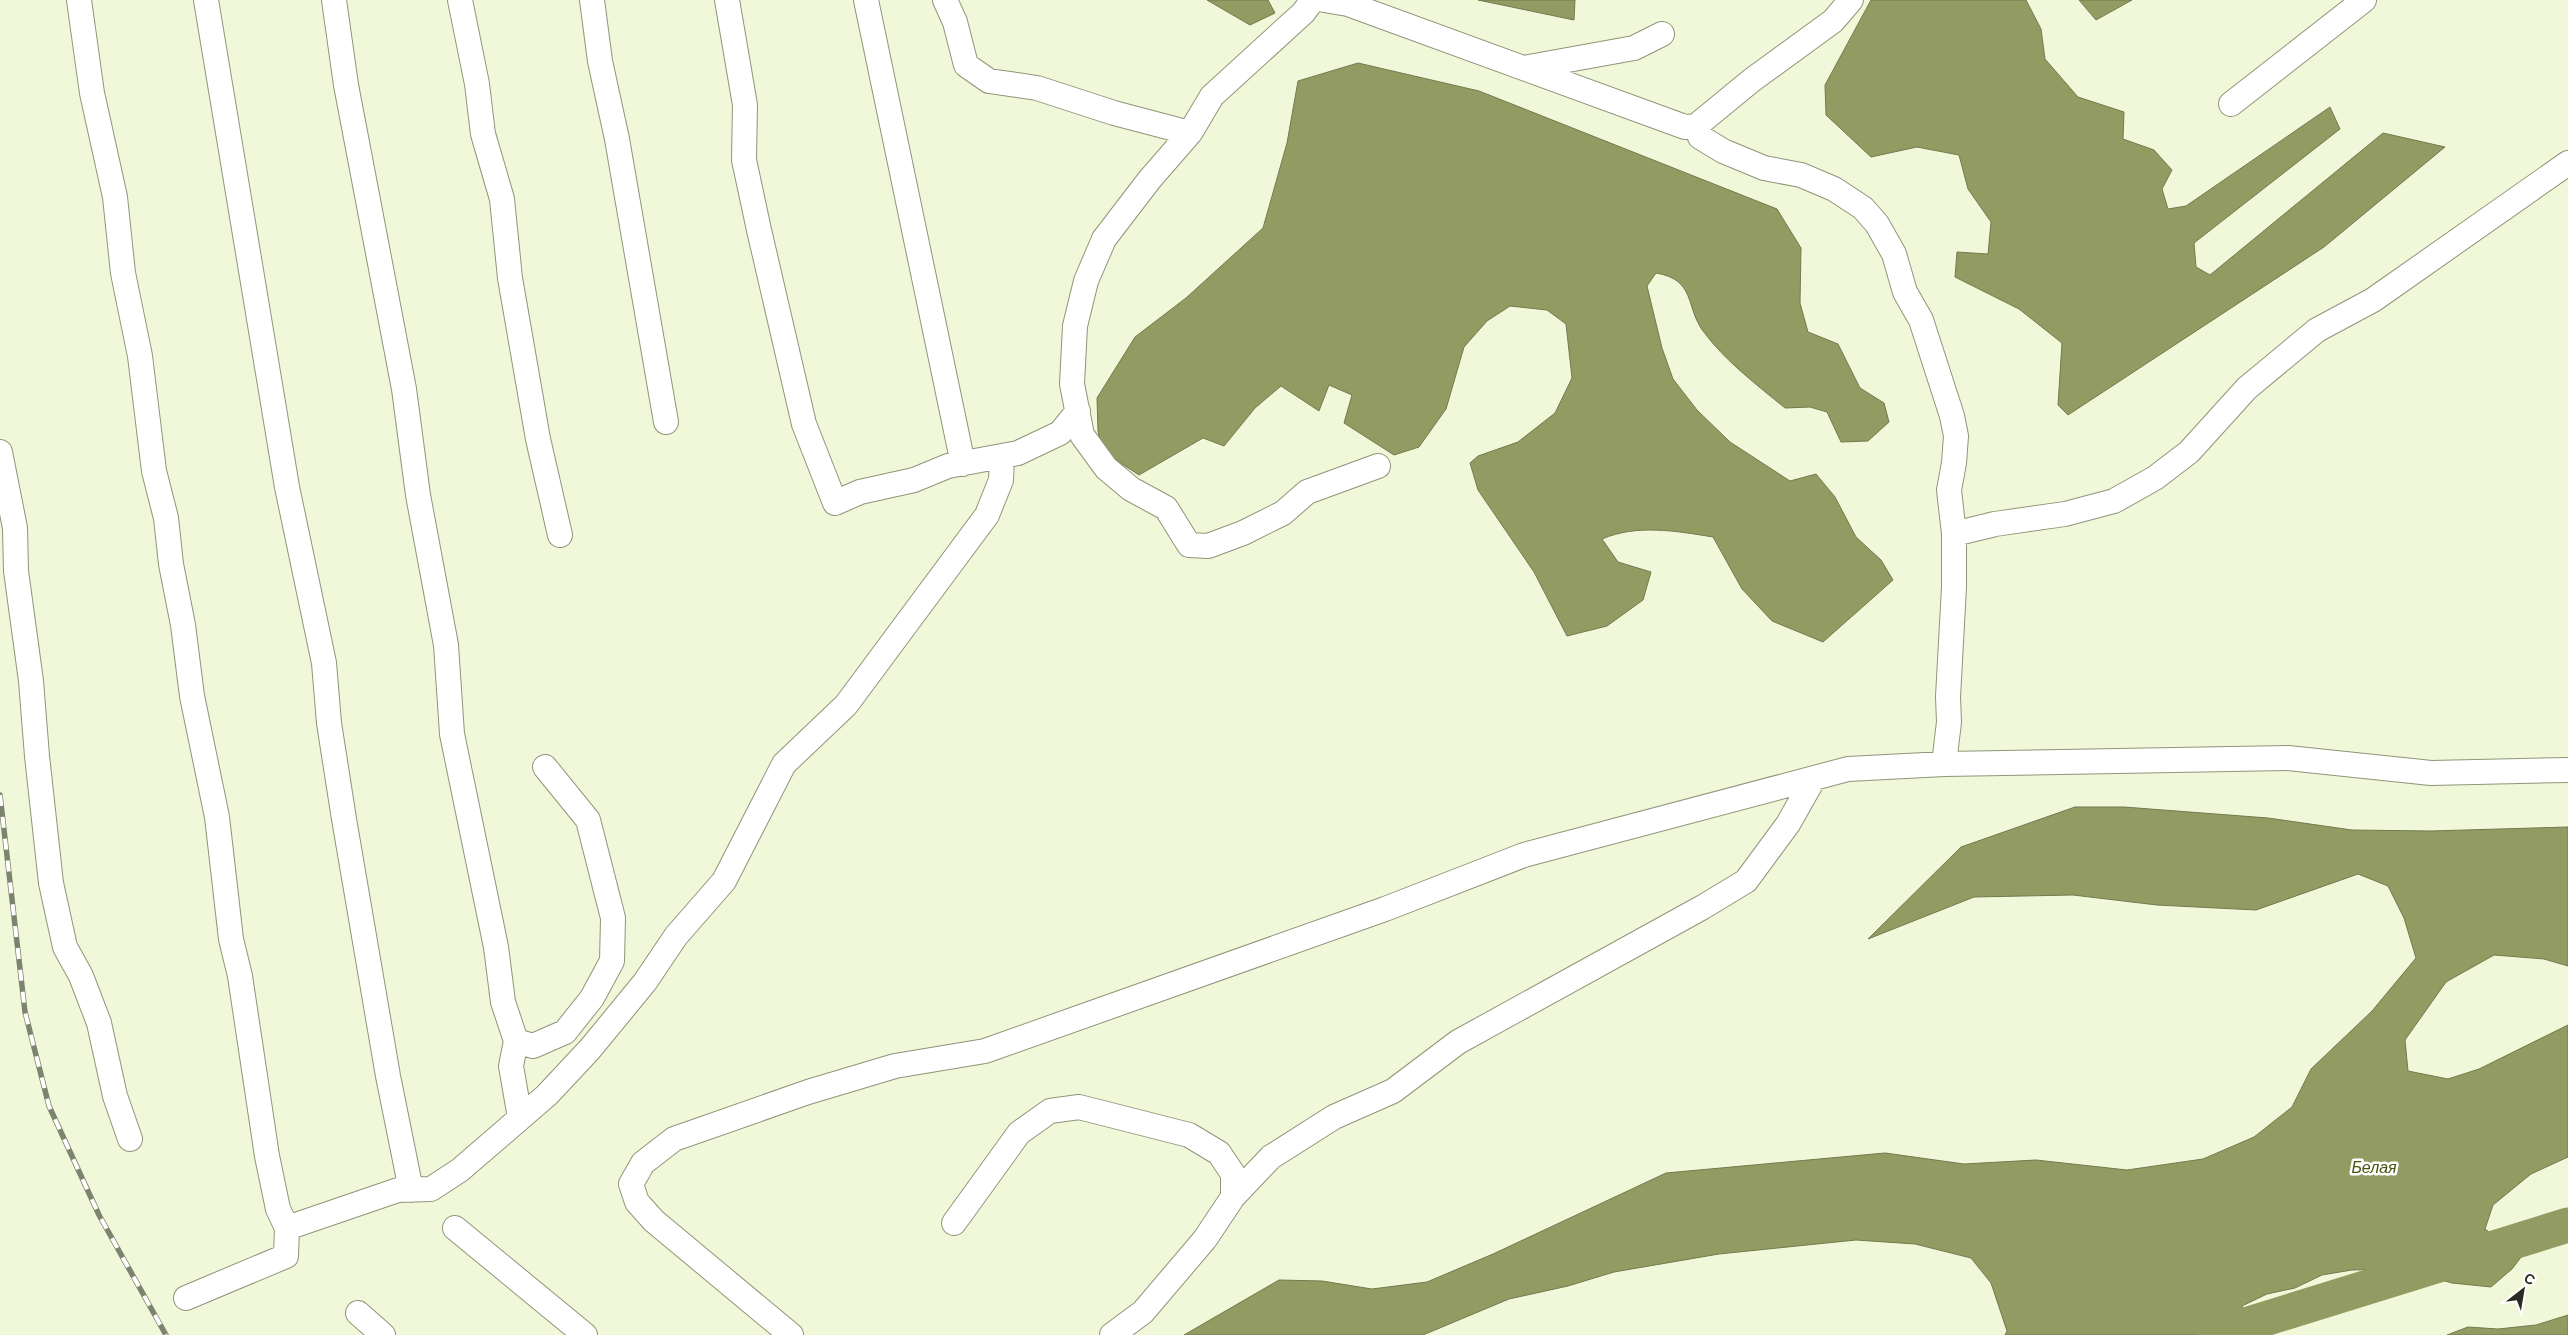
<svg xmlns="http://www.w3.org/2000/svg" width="2568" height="1335" font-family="Arial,sans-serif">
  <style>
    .water { fill: #929c62; stroke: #727a4e }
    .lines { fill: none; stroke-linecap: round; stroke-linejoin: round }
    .river { stroke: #929c62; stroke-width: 35 }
    .minor-casing { stroke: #8f9579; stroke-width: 26 }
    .minor { stroke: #fff; stroke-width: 24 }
    .rail-casing { stroke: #7e836f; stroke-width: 5.5 }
    .rail { stroke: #fff; stroke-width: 4; stroke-dasharray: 11; stroke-linecap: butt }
    .labels { text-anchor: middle; stroke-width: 5; stroke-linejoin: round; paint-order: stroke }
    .water-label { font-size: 16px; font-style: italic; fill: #4a5310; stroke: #fff }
  </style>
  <rect width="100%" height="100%" fill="#f1f8d9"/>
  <!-- water -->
  <path class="water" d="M1207,0H1268L1275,13L1250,25Z
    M1478,0H1575L1574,20Z
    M1871,0H2026L2041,29L2045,59L2078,97L2124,112L2123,139L2154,150L2172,170L2162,189L2168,209L2186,206L2330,107L2340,129L2194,243L2196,267L2210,275L2383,133L2445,147L2324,247L2068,415L2058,405L2062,343L2019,309L1955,277L1957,252L1988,254L1991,222L1968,189L1959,155L1917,147L1871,157L1826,115L1825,85Z
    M2079,0H2132L2096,20Z
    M1358,63L1479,91L1777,209L1801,248L1800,303L1808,332L1838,344L1860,388L1884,403L1889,422L1868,441L1841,442L1827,412L1810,407L1785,408C1757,385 1725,361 1703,331C1685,306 1696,280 1656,273L1647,286L1662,348L1673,379L1697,410L1730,442L1790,481L1816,474L1835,497L1856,537L1881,560L1893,580L1823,642L1772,621L1742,589L1713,537C1676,531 1637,524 1602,539L1618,562L1651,572L1643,600L1607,626L1567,636L1534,572L1478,490L1470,463L1478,456L1518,442L1555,413L1572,378L1566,324L1547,310L1510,306L1487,321L1464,347L1446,409L1419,447L1394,455L1344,423L1352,395L1329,385L1319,411L1281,386L1255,408L1224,446L1203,438L1139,475L1108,455L1101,445L1098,431L1097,398L1135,337L1186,298L1263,228L1287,143L1298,81Z
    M2075,807H2124L2268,818L2352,830L2431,831L2568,827V966L2544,959L2494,955L2446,982L2405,1040L2408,1071L2448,1079L2479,1069L2568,1025V1157L2531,1174L2493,1205L2485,1229L2522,1256L2512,1269L2491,1287L2452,1283L2402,1269L2352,1270L2322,1275L2295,1288L2267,1294L2242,1306L2250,1333L2268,1335H2005L2007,1331L1991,1283L1971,1258L1915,1244L1856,1240L1719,1254L1614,1272L1568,1286L1509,1299L1423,1335H1184L1279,1280L1322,1281L1372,1289L1427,1282L1493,1254L1666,1173L1885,1153L1964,1164L2036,1160L2127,1170L2203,1159L2254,1137L2292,1107L2311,1069L2372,1011L2416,958L2404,918L2388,886L2358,874L2256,910L2157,905L2073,895L1974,897L1868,939L1961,847Z
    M2568,1315V1335H2447L2468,1327L2498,1329L2536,1325Z"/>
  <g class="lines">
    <!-- river -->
    <path class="river" d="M2213,1335L2568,1225"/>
    <defs>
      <path id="minor" d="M79,0L92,93L115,197L123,273L140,356L154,471L166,518L171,564L183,625L192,696L217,817L231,939L240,976L267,1156L278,1209L287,1228
        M206,0L287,487L324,663L329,723L344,819L388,1076L411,1190
        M334,0L346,85L404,389L418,495L446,645L452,734L496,947L503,1002L516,1041L533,1046L565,1032L592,998L612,961L613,918L588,820L545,767
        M460,0L477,84L483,134L502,199L510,278L538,439L560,535
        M592,0L600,61L617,139L666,422
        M727,0L745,105L744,160L759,230L804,424L835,503L860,492L914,480L948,466L1018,453L1060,433L1078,411
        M866,0L963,464
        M945,0L955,22L966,65L989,81L1037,88L1114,113L1190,133L1212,96L1303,13L1313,0
        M1324,0L1348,4L1685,127L1696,126L1752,80L1833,21L1851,0
        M1529,67L1634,48L1662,34
        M2231,104L2364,0
        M1696,126L1700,137L1723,151L1764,168L1801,175L1834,189L1863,208L1877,224L1894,254L1905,292L1921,320L1952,416L1956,436L1954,463L1949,490L1954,534V587L1948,697L1949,722L1944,764
        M1190,133L1150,179L1104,239L1086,281L1075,326L1072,384L1082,435L1106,468L1131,489L1166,508L1189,545L1208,546L1243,533L1283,513L1307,492L1378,466
        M0,452L15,528L16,571L31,681L37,756L51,883L65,947L81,976L99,1023L115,1096L130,1139
        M1954,534L1995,524L2065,514L2114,501L2155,478L2189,452L2247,388L2317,330L2373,300L2568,163
        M516,1041L511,1066L520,1118
        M954,1223L1019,1133L1050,1111L1079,1107L1189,1135L1219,1153L1233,1174V1197
        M455,1228L585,1335
        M186,1298L286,1256L287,1228L398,1190L431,1189L460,1170L547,1095L590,1049L645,982L676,936L724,881L784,764L846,705L987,515L1001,480L1002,457
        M358,1313L383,1335
        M791,1335L654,1221L637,1202L631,1184L643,1163L674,1139L808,1092L895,1066L985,1051L1385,909L1524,855L1848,769L1944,764L2288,758L2431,773L2568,770
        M1112,1335L1143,1312L1205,1239L1233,1197L1271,1157L1334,1117L1393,1091L1458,1042L1703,907L1746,881L1788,824L1814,778"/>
    </defs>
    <!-- minor casing -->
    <use href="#minor" class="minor-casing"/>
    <!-- minor -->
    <use href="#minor" class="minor"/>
    <defs>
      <path id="rail" d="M0,795L25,1012L49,1106L99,1215L166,1335"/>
    </defs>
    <!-- rail casing -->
    <use href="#rail" class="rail-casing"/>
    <!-- rail -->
    <use href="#rail" class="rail"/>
  </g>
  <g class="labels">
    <!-- water labels -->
    <g class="water-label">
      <text x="2374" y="1173">Белая</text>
    </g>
  </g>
  <!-- north arrow -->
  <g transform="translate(2523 1290) rotate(31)" stroke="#ffffff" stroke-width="4" paint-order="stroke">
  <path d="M0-4L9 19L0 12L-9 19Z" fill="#292c20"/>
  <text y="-8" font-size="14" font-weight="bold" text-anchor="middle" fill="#292c20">С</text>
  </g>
</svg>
